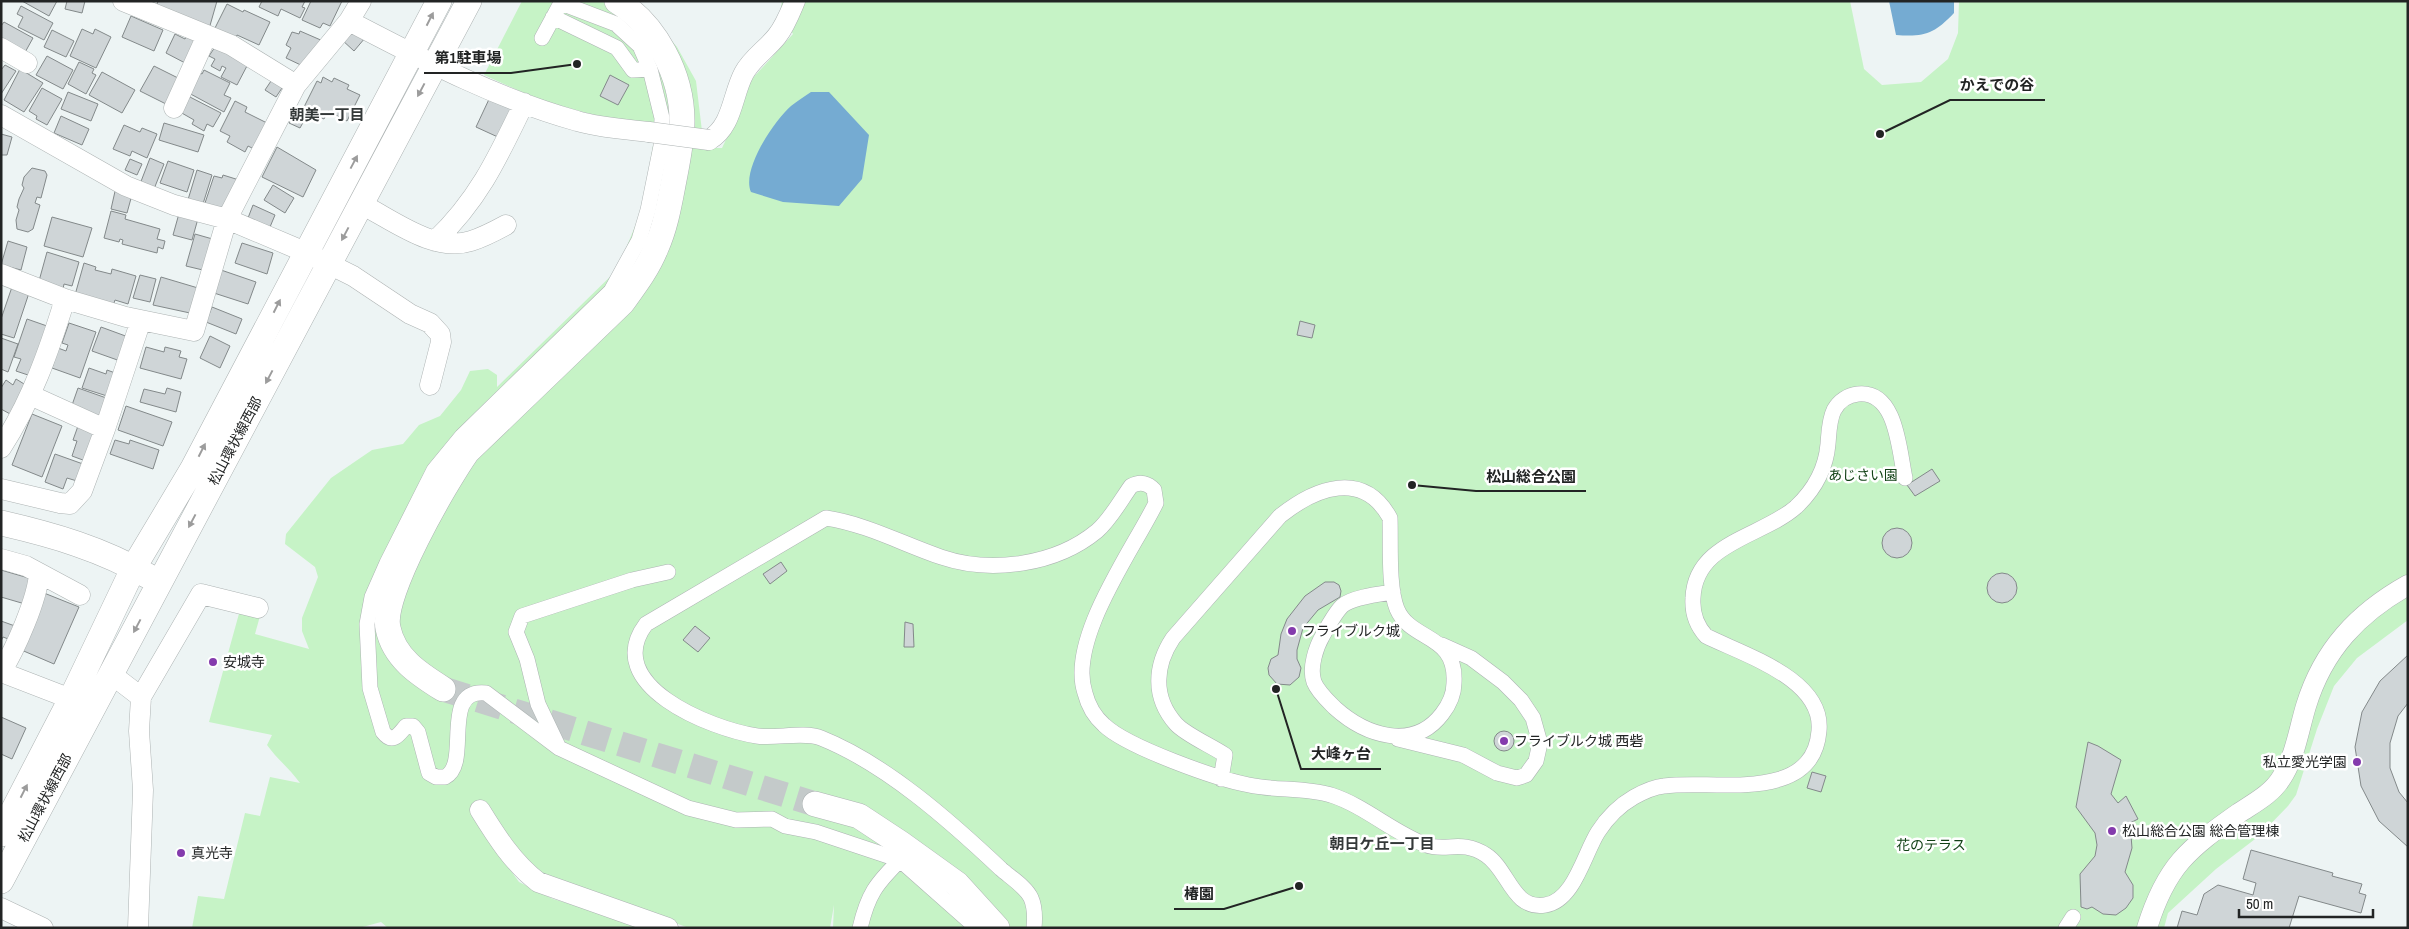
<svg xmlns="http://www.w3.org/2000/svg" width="2409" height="929" font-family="'Archivo Narrow','Noto Sans JP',sans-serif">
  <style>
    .green { fill: #c6f3c6 }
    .water { fill: #75abd2 }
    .building { fill: #cfd5d7; stroke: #83898a }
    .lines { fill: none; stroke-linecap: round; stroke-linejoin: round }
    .tertiary-tunnel { stroke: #c4caca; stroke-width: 25; stroke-dasharray: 25 12; stroke-linecap: butt }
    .pedestrian-casing { stroke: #adb3b3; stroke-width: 16 }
    .minor-casing { stroke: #adb3b3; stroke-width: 21 }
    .tertiary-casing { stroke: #adb3b3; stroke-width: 26 }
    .pedestrian { stroke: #fff; stroke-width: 15 }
    .minor { stroke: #fff; stroke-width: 20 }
    .tertiary { stroke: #fff; stroke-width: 25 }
    .minor-bridge-casing { stroke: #adb3b3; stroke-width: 21; stroke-linecap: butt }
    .minor-bridge { stroke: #fff; stroke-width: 20 }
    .oneway { fill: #9c9c9c }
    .poi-dot { fill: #843bad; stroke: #fff; stroke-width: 2 }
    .labels { text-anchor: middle; stroke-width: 5; stroke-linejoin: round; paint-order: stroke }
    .street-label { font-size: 14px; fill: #222424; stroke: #fff }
    .park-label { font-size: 14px; fill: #124216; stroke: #fff }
    .poi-label { font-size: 14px; fill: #222424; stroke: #fff; text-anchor: start }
    .neighbourhood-label { font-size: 15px; font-weight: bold; fill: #343939; stroke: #fff }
    .leader { fill: none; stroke: #222424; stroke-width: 2 }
    .callout-dot { fill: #222424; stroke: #fff; stroke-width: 2 }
    .callout-label { font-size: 15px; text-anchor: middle; font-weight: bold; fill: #222424; stroke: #fff; stroke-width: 5; stroke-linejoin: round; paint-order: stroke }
  </style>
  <rect width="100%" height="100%" fill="#edf4f4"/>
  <!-- green -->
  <path class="green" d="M522,1H633L649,14L677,47L696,81L704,148H722L743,104L751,80L793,34L780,12L782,1H1850L1864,69L1882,85L1921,82L1948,59L1958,33L1959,1H2408V620L2357,658L2334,686L2317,729L2296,795L2288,806L2259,836L2216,869L2168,913L2164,928H833L834,905L830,928H689L543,875L529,867L485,804L473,818L519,882L553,899L653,928H388L381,922L359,928H192L198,896L224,899L245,813L260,816L270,777L300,783C290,769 277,759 267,745L272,735L209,722L240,610L260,616L255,634L309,649L302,631V618L318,577L315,567L285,544L286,534L331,478L372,450L403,444L419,425L440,416L461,390L470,371L488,369L497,375V387L617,270L643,207L656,127L590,114L537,99L484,75Z"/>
  <!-- water -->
  <path class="water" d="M1889,1H1954V13C1934,34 1925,37 1896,35Z
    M811,92H829L869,135L862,179L839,206L783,202L751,192C741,170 774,121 791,106C797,101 804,97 811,92Z"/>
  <!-- building -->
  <path class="building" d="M22,1H57L49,16Z
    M67,1H85L82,13L65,9Z
    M158,1H217L209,29L155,11Z
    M262,1H305L302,7L305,8L300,18L281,9L278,16L259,7Z
    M311,1H342L330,26L323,23L320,28L302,20Z
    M227,4L243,12L244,10L270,22L259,45L237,35L235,40L214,30Z
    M21,6L53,23L44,40L18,27L23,17L17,14Z
    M131,16L163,30L154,51L122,37Z
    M4,22L33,38L23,56L1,44V26Z
    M353,27L365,38L354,51L341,39Z
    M82,29L93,34L95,29L111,37L96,68L70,56Z
    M52,30L74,41L66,57L44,47Z
    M300,31L323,41L305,67L286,58L291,48L286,45L292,32L299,34Z
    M175,34L185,39L187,35L199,41L187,64L166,53Z
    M215,47L248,64L237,85L221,77L226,68L222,66L220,71L211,66L215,59L209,56Z
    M47,56L73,70L63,89L36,75Z
    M79,62L94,69L92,73L96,75L86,94L68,84Z
    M5,65L16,71L1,94V70Z
    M154,66L182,80L168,105L140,91Z
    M20,69L43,83L24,112L4,100Z
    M195,70L202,74L204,70L230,83L224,95L231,98L224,112L185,91Z
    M102,72L135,90L122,113L89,95Z
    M610,75L629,85L618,105L600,96Z
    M323,77L332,82L334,78L349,85L347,89L360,95L347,121L328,111L324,119L303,109L317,81L321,83Z
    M273,78L284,85L276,97L265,90Z
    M42,88L62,99L47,125L36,119L37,116L29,111Z
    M68,92L98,104L91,121L61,109Z
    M491,95L515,106L500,138L476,127Z
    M188,96L221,113L213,127L207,124L204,131L192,124L194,120L180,112Z
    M235,101L247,107L245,112L269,124L256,150L248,146L245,152L227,142L230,136L220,131Z
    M295,111L306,117L300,128L289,123Z
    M61,116L89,129L82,145L54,133Z
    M164,123L204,135L198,152L159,140Z
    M124,125L140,132L142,128L157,134L147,158L132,151L130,156L113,149Z
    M1,134L12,137L7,155H1Z
    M277,147L316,170L303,197L262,177Z
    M150,158L164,164L154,189L140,184Z
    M130,159L142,164L137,175L125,170Z
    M168,161L194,170L187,192L160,183Z
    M32,168L45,171L47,175L41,198L37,197L35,203L40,205L33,229L28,232L17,229L16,220L19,210L17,207L19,199L24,188L22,185L24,177Z
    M197,170L212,175L202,207L187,203Z
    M223,175L239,180L230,210L204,206L214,176L222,178Z
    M273,185L294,198L285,213L264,200Z
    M116,187L133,191L127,213L111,209Z
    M253,205L275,215L270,227L248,218Z
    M180,210L199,215L192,240L173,235Z
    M111,211L126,215L125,219L160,229L157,239L165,241L163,249L158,247L157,253L122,244L123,240L120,239L119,242L104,238Z
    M52,217L92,228L83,257L44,246Z
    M195,234L216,240L207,271L186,266Z
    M8,241L27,247L21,270L1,265Z
    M242,243L273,253L267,274L235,263Z
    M47,252L79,262L72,286L64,284L63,289L39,281Z
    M84,263L96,267L95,270L111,274L112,269L136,276L128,304L115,300L113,306L75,295Z
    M221,270L256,282L248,304L214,293Z
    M140,275L156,279L150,302L133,298Z
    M161,277L198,288L190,313L153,305Z
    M13,284L30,290L14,338L1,334V319Z
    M212,307L242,319L236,334L206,322Z
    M27,319L47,326L37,378L16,371L21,359L14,357Z
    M1300,321L1315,325L1312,338L1297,335Z
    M69,323L96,332L80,378L52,368L58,348L66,351L68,345L62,343Z
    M101,327L131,338L123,362L92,351Z
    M210,336L230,346L220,368L200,358Z
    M1,338L18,344L8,372L1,369Z
    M146,347L164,352L165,347L181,351L179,357L187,359L181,379L140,368Z
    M89,368L106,374L107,370L118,374L107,396L82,388Z
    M16,379L29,387L12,415L1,409V388L6,380L13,385Z
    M78,388L112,400L105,420L71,408Z
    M167,388L181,392L176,412L140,402L144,389L165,394Z
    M126,406L172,422L163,446L118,430Z
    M32,414L62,426L42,477L12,465Z
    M78,426L101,434L91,463L72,456L77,441L73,440Z
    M115,440L129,444L130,440L159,450L153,469L110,454Z
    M55,454L83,464L77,481L67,478L63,489L45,482Z
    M1932,469L1940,481L1915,496L1907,485Z
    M1882 543a15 15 0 1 1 30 0a15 15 0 1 1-30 0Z
    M781,562L787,571L770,584L763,574Z
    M1,570L32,579L25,604L1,597Z
    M1987 588a15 15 0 1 1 30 0a15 15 0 1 1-30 0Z
    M1325,582H1334L1339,585L1341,591L1340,597L1318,610L1303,628L1297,650V659L1301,668L1299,677L1290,685L1277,684L1269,675L1268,668L1271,659L1278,655L1281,634L1287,619L1305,596Z
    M44,593L79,607L54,664L19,649Z
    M1,621L15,626L11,640L3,637L1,641Z
    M905,622L913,624L914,647H904Z
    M695,626L710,638L698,652L683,640Z
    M2408,655V703L2398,716L2390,743V768L2399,792L2408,803V847L2379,821L2361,786L2355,747L2362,712L2380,681Z
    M1,717L26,728L12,759L1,754Z
    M1494 741a10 10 0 1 1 20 0a10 10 0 1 1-20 0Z
    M2088,742L2098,746L2121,760L2111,794L2118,803L2126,796L2138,819L2130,823L2132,848L2125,872L2133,885V898L2126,908L2116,915L2103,914L2092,907L2087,909L2081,907L2080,874L2095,856L2097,845L2095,833L2076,807Z
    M1812,772L1826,776L1821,792L1807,788Z
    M2251,850L2333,873L2332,876L2362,884L2359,893L2366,895L2361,913L2299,896L2289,928H2177L2182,911L2197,915L2204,894L2218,885L2253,895L2256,883L2243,879Z"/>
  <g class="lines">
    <!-- tertiary-tunnel -->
    <path class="tertiary-tunnel" d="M443,689L815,804"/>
    <defs>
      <path id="pedestrian" d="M553,17L617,48L633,70L650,69
        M542,38L561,3L616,24L640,46L650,69L662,118L661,146L648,210L639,240L611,291L462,436L434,470L387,563L372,597L367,624L370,688L383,732C393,745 399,734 406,726H413L418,732L429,773L436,777H445C472,764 439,688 486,693L559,748L688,808L736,820L772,819L785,826L816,832L900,860L977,928
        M1398,739L1463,755L1497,773L1517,778L1526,775L1536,761L1540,743L1533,718L1521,700L1503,682L1471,658L1442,645
        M558,746L538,704L527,659L516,632L522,616L632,580L668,572
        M1221,779L1225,755C1212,746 1186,735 1176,724C1152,697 1155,665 1173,638L1280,516C1315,488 1363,469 1390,518C1391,543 1388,587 1397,609C1411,642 1457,633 1454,683C1454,694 1449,705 1442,714C1413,752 1365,735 1335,708C1328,701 1318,692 1314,682C1309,668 1316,647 1323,635C1328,626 1335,613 1342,606C1352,597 1380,594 1393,592
        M860,928C868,894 876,884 900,860
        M1034,928C1035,918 1035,907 1031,898C1026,887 1010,877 1001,869C950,821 886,764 821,738C804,731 775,739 757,736C711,729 600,685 646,624L826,518C866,524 903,544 941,557C991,574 1056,565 1097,531C1110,520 1121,500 1131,486C1140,481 1148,483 1154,490L1156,503C1133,550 1067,640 1085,693C1088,705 1095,717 1104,725C1127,747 1217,779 1249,785C1276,791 1304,787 1331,795C1365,806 1392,832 1426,845C1446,852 1462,839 1486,855C1509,870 1512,910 1545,905C1574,901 1584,854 1598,832C1607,818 1620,805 1634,797C1643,792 1654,787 1664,786C1712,779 1813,805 1819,731C1824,679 1744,655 1706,636C1696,625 1692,613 1693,598C1695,542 1762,537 1796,507C1814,490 1826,468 1828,444C1829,433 1829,420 1834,410C1839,401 1848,395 1858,394C1897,390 1899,451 1905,478
        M2066,928L2073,917"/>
      <path id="minor" d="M123,1L231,45L296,85
        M349,21C422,59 497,99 577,121C600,128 626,129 649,132
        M1,48L27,63
        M174,108L207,35
        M1,115L126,186L174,205L227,219L305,252L353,276L410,314L430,323L440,334L441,342L430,385
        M709,140C733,126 732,95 744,73C752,58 767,49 777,36C785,26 790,13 795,1
        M361,204C393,220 434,253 471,241C484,237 495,231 506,225
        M435,241C479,199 498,157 524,103
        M1,274L65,299L126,317L194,331L227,219L296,85L349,21L361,1
        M30,395L105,429
        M1,448C31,402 49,351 65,299
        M1,489L60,503L70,504L82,491L105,429L141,320
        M1,559L26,566L80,595
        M1,672C15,650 38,598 39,573
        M1,672L71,699
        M111,674L141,697L139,731L143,790L138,928
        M141,697L201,594L258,608
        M480,810C496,836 513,863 538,882L668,928
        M1,908L43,928
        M2147,928C2166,866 2188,849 2239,813C2254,803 2272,794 2282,777C2295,757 2299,729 2306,706C2323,650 2358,613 2408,585"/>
      <path id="tertiary" d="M1,523C53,535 102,549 148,576
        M443,689C419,674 394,658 388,628C380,595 446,482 467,452L622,303C635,285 648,268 656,248C665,228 669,206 673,185C677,164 682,142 682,121C682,75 656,25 617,1
        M815,804L859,816L900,843L957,884L997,928
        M1,834L71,699L134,567L192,470L439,1
        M1,881L469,1"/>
    </defs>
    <!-- pedestrian casing -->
    <use href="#pedestrian" class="pedestrian-casing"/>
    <!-- minor casing -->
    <use href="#minor" class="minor-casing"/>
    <!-- tertiary casing -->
    <use href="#tertiary" class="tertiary-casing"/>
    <!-- pedestrian -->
    <use href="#pedestrian" class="pedestrian"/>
    <!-- minor -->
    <use href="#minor" class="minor"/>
    <!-- tertiary -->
    <use href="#tertiary" class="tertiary"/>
    <defs>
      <path id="minor-bridge" d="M649,132L709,140"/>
    </defs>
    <!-- minor-bridge casing -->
    <use href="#minor-bridge" class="minor-bridge-casing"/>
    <!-- minor-bridge -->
    <use href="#minor-bridge" class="minor-bridge"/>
  </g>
  <!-- one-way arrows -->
  <defs><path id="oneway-solid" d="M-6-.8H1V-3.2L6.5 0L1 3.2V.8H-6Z" transform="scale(1.25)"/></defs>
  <g class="oneway">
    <use href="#oneway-solid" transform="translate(430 19) rotate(-63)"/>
    <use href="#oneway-solid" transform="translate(421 90) rotate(118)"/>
    <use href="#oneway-solid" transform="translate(354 162) rotate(-62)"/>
    <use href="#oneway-solid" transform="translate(345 234) rotate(118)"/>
    <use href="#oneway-solid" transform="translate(277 306) rotate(-63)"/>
    <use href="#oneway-solid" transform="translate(269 377) rotate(118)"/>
    <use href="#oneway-solid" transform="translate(202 450) rotate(-63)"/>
    <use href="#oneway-solid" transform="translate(192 521) rotate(118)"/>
    <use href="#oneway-solid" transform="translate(137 626) rotate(118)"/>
    <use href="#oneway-solid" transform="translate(24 791) rotate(-63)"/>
  </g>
  <!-- markers -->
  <g class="poi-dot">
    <circle cx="1292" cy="631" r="5"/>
    <circle cx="213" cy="662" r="5"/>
    <circle cx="1504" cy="741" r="5"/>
    <circle cx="2357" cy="762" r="5"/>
    <circle cx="2112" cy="831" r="5"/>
    <circle cx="181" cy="853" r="5"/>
  </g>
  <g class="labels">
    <!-- street labels -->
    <g class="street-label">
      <text transform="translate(235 441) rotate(-62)" y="5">松山環状線西部</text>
      <text transform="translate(45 798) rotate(-62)" y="5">松山環状線西部</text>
    </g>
    <!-- park labels -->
    <g class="park-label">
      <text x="1863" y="480">あじさい園</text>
      <text x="1931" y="850">花のテラス</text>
    </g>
    <!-- poi labels -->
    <g class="poi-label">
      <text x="1302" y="636">フライブルク城</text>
      <text x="223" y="667">安城寺</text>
      <text x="1514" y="746">フライブルク城 西砦</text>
      <text x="2347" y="767" text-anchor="end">私立愛光学園</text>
      <text x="2122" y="836">松山総合公園 総合管理棟</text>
      <text x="191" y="858">真光寺</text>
    </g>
    <!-- neighbourhood labels -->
    <g class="neighbourhood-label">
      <text x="327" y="120">朝美一丁目</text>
      <text x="1382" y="849">朝日ケ丘一丁目</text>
    </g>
  </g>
  <!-- callouts -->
  <path class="leader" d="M577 64L511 73H424M1880 134L1950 100H2045M1412 485L1476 491H1586M1276 689L1301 769H1381M1299 886L1224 909H1174"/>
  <g class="callout-dot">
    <circle cx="577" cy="64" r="5"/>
    <circle cx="1880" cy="134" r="5"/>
    <circle cx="1412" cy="485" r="5"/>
    <circle cx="1276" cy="689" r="5"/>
    <circle cx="1299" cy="886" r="5"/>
  </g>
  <g class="callout-label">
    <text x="468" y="63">第1駐車場</text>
    <text x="1997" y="90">かえでの谷</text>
    <text x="1531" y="482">松山総合公園</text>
    <text x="1341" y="759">大峰ヶ台</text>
    <text x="1199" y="899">椿園</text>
  </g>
  <!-- border -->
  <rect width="2409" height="929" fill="none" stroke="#222424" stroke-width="5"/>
  <!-- scale -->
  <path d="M2239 909v8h134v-8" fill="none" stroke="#222424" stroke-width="2.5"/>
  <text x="2246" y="909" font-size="15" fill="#222424" stroke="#ffffff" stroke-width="4" paint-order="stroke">50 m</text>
</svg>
